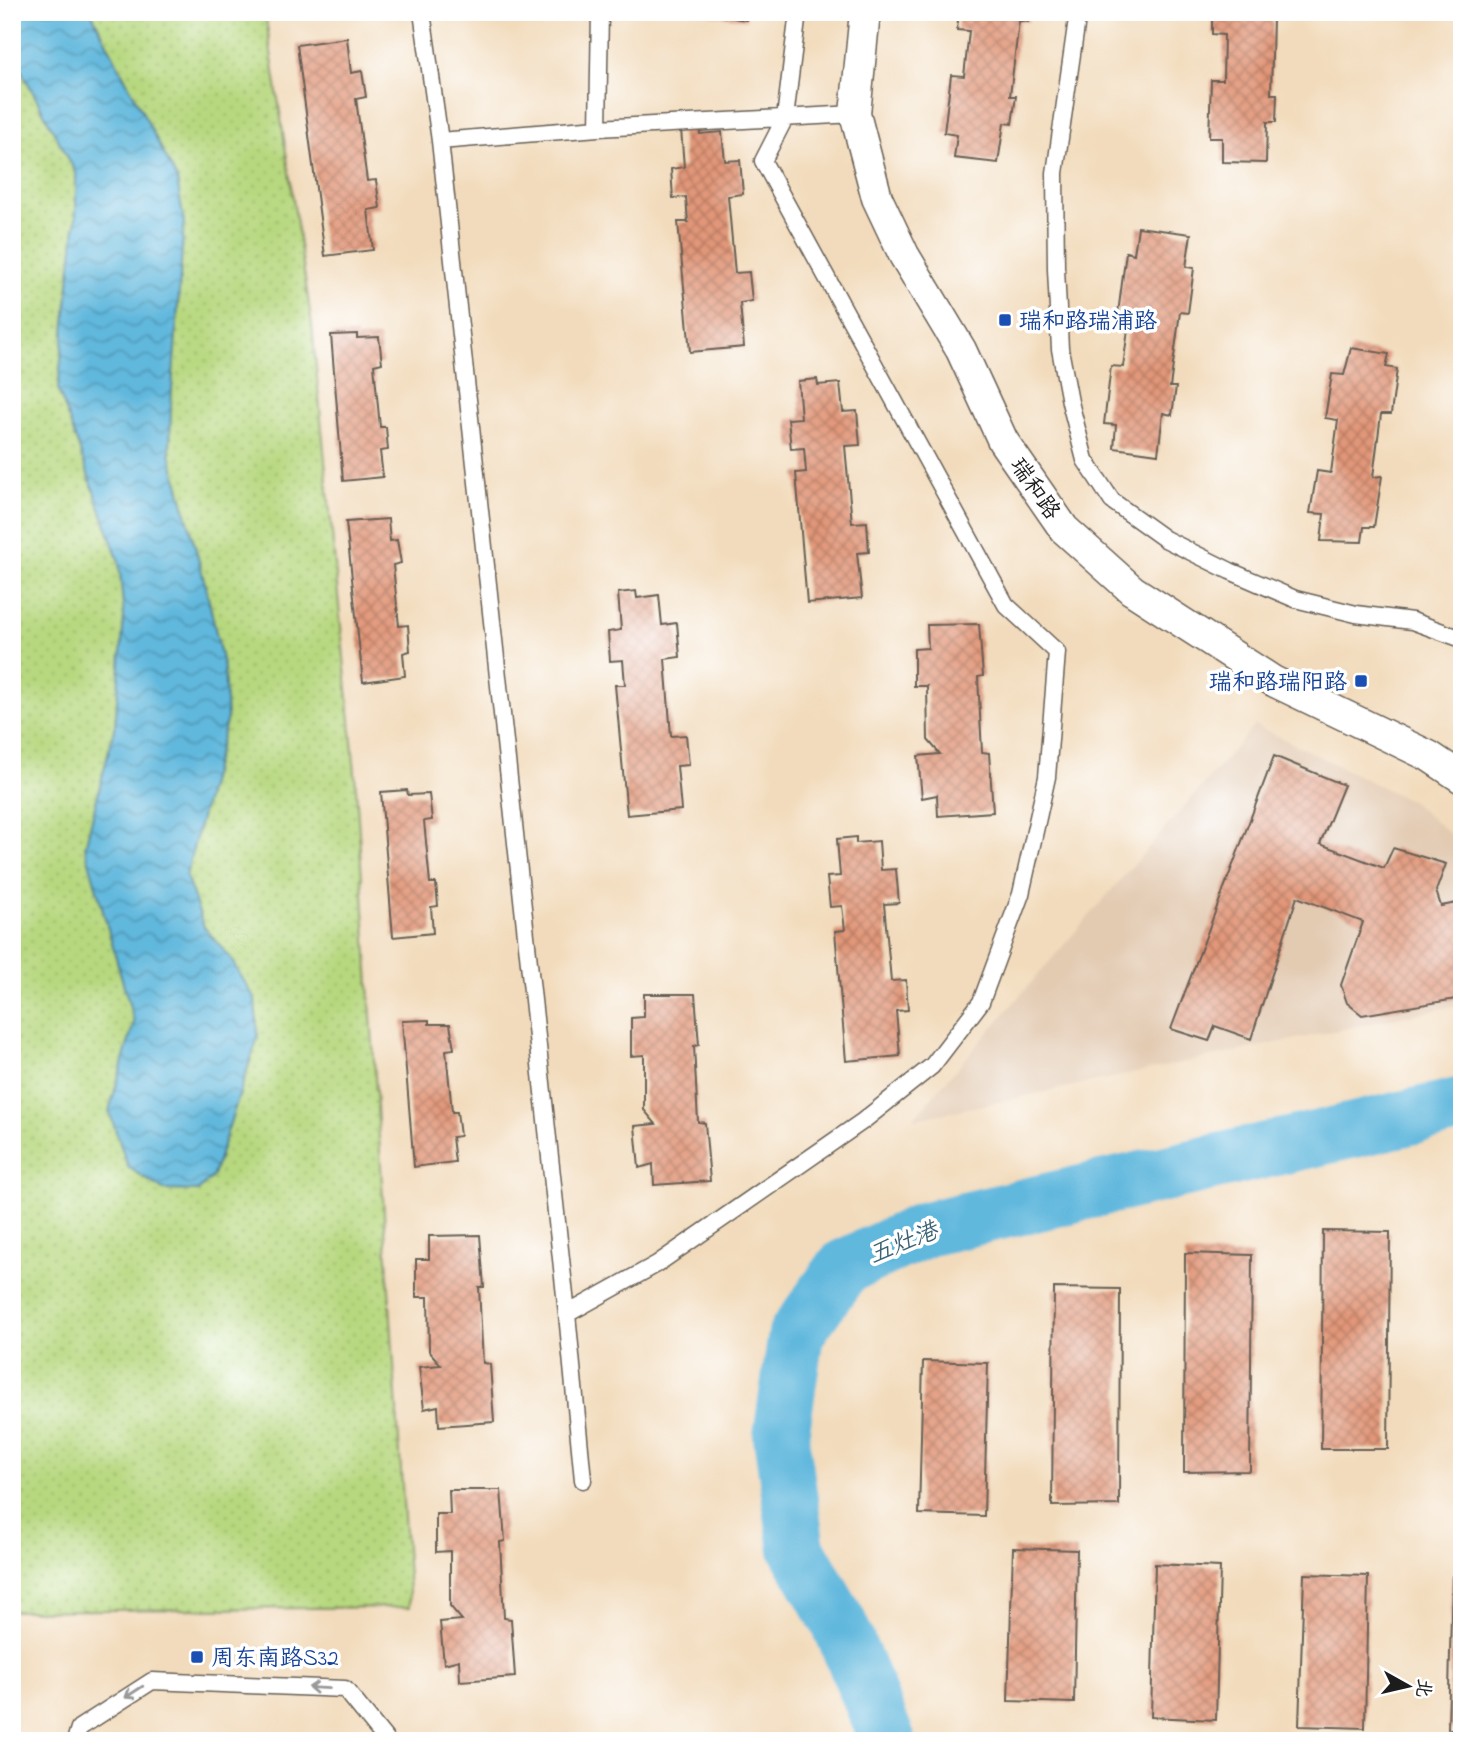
<svg xmlns="http://www.w3.org/2000/svg" width="1474" height="1753" font-family="'Indie Flower','LXGW WenKai TC',sans-serif">
  <style>
    .built { fill: #e3cbb2 }
    .park { fill: url(#park-dots); stroke: #6a7a4e; stroke-width: 2 }
    .water { fill: url(#water-waves); stroke: #3e6a7c; stroke-width: 2 }
    .lines { fill: none; stroke-linecap: round; stroke-linejoin: round }
    .river { stroke: #60b8dd; stroke-width: 56 }
    .building { fill: url(#building-cross-hatch) }
    .service-casing { stroke: #675f54; stroke-width: 19 }
    .minor-casing { stroke: #675f54; stroke-width: 33 }
    .service { stroke: #fff; stroke-width: 16 }
    .minor { stroke: #fff; stroke-width: 30 }
    .oneway { stroke: #999 }
    .transit-dot { fill: #1a4fb4; stroke: #fff; stroke-width: 2.5 }
    .labels { text-anchor: middle; stroke-width: 7; stroke-linejoin: round; paint-order: stroke }
    .transit-label { font-size: 23px; fill: #164399; stroke: #fff; text-anchor: start }
    .street-label { font-size: 23px; fill: #1c1c1c; stroke: #fff }
    .water-label { font-size: 24px; font-style: italic; fill: #3b6273; stroke: #fff }
  </style>
  <defs>
    <pattern id="park-dots" width="8" height="8" patternUnits="userSpaceOnUse" patternTransform="scale(1.75)"><rect width="8" height="8" fill="#b7d87f"/><path d="M2 2h.1M6 6h.1" fill="none" stroke="#9db96d" stroke-width="1.8" stroke-linecap="round"/></pattern>
    <pattern id="water-waves" width="16" height="10" patternUnits="userSpaceOnUse" patternTransform="scale(1.75)"><rect width="16" height="10" fill="#60b8dd"/><path d="M0 5q4-4 8 0t8 0" fill="none" stroke="#4e95b2"/></pattern>
    <pattern id="building-cross-hatch" width="8" height="8" patternUnits="userSpaceOnUse" patternTransform="scale(1.75)"><rect width="8" height="8" fill="#e29779"/><path d="M0 0l8 8M0 8l8-8" fill="none" stroke="#b67a62"/></pattern>
  </defs>
  <rect width="100%" height="100%" fill="#fff"/>
  <filter id="ink" filterUnits="userSpaceOnUse"><feTurbulence type="fractalNoise" baseFrequency=".0143" numOctaves="2"/><feDisplacementMap in="SourceGraphic" scale="14" xChannelSelector="R" yChannelSelector="G"/><feConvolveMatrix kernelMatrix="1 2 1 2 8 2 1 2 1" color-interpolation-filters="sRGB"/></filter>
  <filter id="wash" filterUnits="userSpaceOnUse"><feTurbulence type="fractalNoise" baseFrequency=".00686" numOctaves="4" result="noise"/><feDisplacementMap in="SourceGraphic" scale="28" xChannelSelector="R" yChannelSelector="G"/><feGaussianBlur stdDeviation="1.57" result="paint"/><feColorMatrix in="noise" values="0 0 0 0 0 0 0 0 0 0 0 0 0 0 0 0 0 1.4 0 .05"/><feComposite in="paint" operator="in"/></filter>
  <g filter="url(#wash)">
    <rect width="100%" height="100%" fill="#f2dbbc"/>
    <!-- built -->
    <path class="built" d="M1255,725L1412,802L1462,844V1004L912,1120Z"/>
    <!-- park -->
    <path class="park" d="M12,12H265L312,325L355,772L410,1607L12,1611Z"/>
    <!-- water -->
    <path class="water" d="M12,12H91L177,179L184,222L171,405L170,453L206,587L224,669L227,718L186,876L204,927L229,956L255,999L258,1037L213,1176L198,1191L163,1190L128,1167L109,1111L134,1022L85,847L115,725L124,617L119,562L58,389L76,217V173L12,53Z"/>
    <g class="lines">
      <!-- river -->
      <path class="river" d="M888,1741L839,1623L797,1549L781,1436L796,1334L844,1267L926,1229L1462,1105"/>
    </g>
    <g id="blocks">
      <!-- building -->
      <path class="building" d="M709,12H747L746,20L709,14Z
        M959,12H1029L1028,22L1019,21L1010,96H1016L1012,124L1004,123L998,163L954,158L957,135L944,133L951,75L964,76L969,31L957,30Z
        M1212,12H1281V19H1273L1271,94H1277L1276,122H1267L1266,163L1222,162V138H1209L1211,80H1223L1224,35L1212,34Z
        M347,38L351,73L362,71L366,97L356,99L367,181L376,180L380,208L368,210L373,250L325,256L297,45Z
        M699,128L700,134L722,132L725,161L740,160L743,194L728,196L735,273L749,272L752,301L740,303L744,347L690,352L678,222H688L686,197L673,198L671,169L684,167L681,129Z
        M1138,227L1191,234L1186,267L1194,268L1188,313L1180,312L1170,387H1176L1172,415L1163,413L1158,454L1114,448L1116,425L1104,424L1111,366L1123,367L1129,322L1117,321L1126,252L1134,254Z
        M357,334V338L379,337L382,363L374,365L380,427H386L388,450L380,451L383,477L343,481L331,335Z
        M1351,348L1389,354L1386,367L1397,369L1391,414H1381L1373,477L1382,476L1374,527H1364L1362,542L1321,541L1324,514L1310,513L1317,471L1331,473L1338,420L1325,418L1332,374L1344,375Z
        M817,379L818,385L840,383L843,412L857,411L860,445L845,446L852,523L867,522L869,552L857,553L862,598L807,603L796,473L806,472L804,448L791,449L788,419L801,418L798,381Z
        M388,519L390,541L397,540L401,563L393,565L399,626L408,625L410,651L403,653L405,676L363,682L346,522Z
        M636,591L637,598L659,595L662,625L677,623L680,657L665,659L671,736L686,735L689,765L677,766L681,810L627,815L615,685H625L623,660L610,661L608,632L621,630L618,593Z
        M979,624L983,676L978,677L982,752L989,753L993,812L938,816L937,795L922,798L918,756L940,754L928,740L927,686H914V649L928,648L927,625Z
        M1274,756L1344,785L1320,844L1384,868L1393,848L1446,864L1436,891L1441,906L1462,902V998L1362,1015L1347,1003L1341,985L1363,922L1297,897L1251,1039L1215,1026L1209,1041L1171,1029Z
        M407,790L408,795L429,794L432,820L424,821L430,883H436L438,906L431,907L433,933L393,937L381,792Z
        M856,837V843L879,841L881,870L896,869L899,903L884,904L891,981L906,980L908,1010L896,1011L900,1056L846,1061L835,931L845,930L842,906L830,907L827,877L840,876L837,839Z
        M644,994H695L699,1045L694,1046L698,1122L705,1123L710,1181L654,1185L653,1164L639,1168L635,1126L656,1124L644,1110V1055L631,1056V1018L644,1017Z
        M429,1020V1024H450L454,1049L446,1050L452,1112H457L460,1136L452,1137L455,1162L414,1167L402,1021Z
        M1323,1231L1390,1232L1388,1449H1321Z
        M480,1235L484,1287H479L483,1363L490,1364L494,1422L439,1426L438,1406L424,1409L419,1367L441,1365L429,1351L428,1297H416V1259H429V1236Z
        M1185,1253L1252,1255L1250,1471L1184,1472Z
        M1054,1288L1120,1289L1119,1505L1052,1506Z
        M923,1361L988,1363L984,1516L919,1514Z
        M449,1490H501L505,1541L500,1542L504,1618L511,1619L515,1677L460,1681L459,1660L444,1664L440,1622L462,1620L450,1606V1551L436,1552V1514H450Z
        M1013,1548L1077,1550L1074,1703L1008,1701Z
        M1155,1564L1220,1567L1216,1720L1151,1717Z
        M1304,1574L1368,1576L1365,1728L1299,1726Z
        M1452,1576L1462,1577V1729H1448Z"/>
    </g>
  </g>
  <g filter="url(#ink)">
    <use href="#blocks" fill-opacity="0" stroke="#675f54" stroke-width="2"/>
    <g class="lines">
      <defs>
        <path id="service" d="M422,12L440,141L567,1314
          M1078,12L1055,173L1056,269L1060,349L1070,402L1085,460L1112,501L1165,539L1230,571L1295,599L1356,614L1412,621L1462,639
          M598,128L600,12
          M440,141L598,128L855,114
          M583,1480L567,1314L657,1264L863,1121L932,1066L981,1002L1021,894L1047,777L1057,652L1006,605L763,161L785,118L798,12
          M75,1741L79,1728L152,1681L345,1689L387,1741"/>
        <path id="minor" d="M865,12L855,114L877,198L904,255L961,350L1003,441L1064,529L1132,590L1273,681L1429,756L1462,778"/>
      </defs>
      <!-- service casing -->
      <use href="#service" class="service-casing"/>
      <!-- minor casing -->
      <use href="#minor" class="minor-casing"/>
      <!-- service -->
      <use href="#service" class="service"/>
      <!-- minor -->
      <use href="#minor" class="minor"/>
    </g>
    <!-- one-way arrows -->
    <defs><path id="oneway-shaft" d="M-6 0H5M1.5-3L5.5 0L1.5 3" fill="none" stroke-width="1.6" stroke-linecap="round" stroke-linejoin="round" transform="scale(1.75)"/></defs>
    <g class="oneway">
      <use href="#oneway-shaft" transform="translate(319 1688) rotate(-177)"/>
      <use href="#oneway-shaft" transform="translate(134 1692) rotate(147)"/>
    </g>
  </g>
  <!-- markers -->
  <g class="transit-dot">
    <rect x="998" y="313" width="14" height="14" rx="3.5"/>
    <rect x="1354" y="674" width="14" height="14" rx="3.5"/>
    <rect x="190" y="1650" width="14" height="14" rx="3.5"/>
  </g>
  <g class="labels">
    <!-- transit labels -->
    <g class="transit-label">
      <text x="1019" y="328">瑞和路瑞浦路</text>
      <text x="1347" y="689" text-anchor="end">瑞和路瑞阳路</text>
      <text x="211" y="1665">周东南路S32</text>
    </g>
    <!-- street labels -->
    <g class="street-label">
      <text transform="translate(1036 488) rotate(55)" y="8">瑞和路</text>
    </g>
    <!-- water labels -->
    <g class="water-label">
      <text transform="translate(903 1242) rotate(-22)" y="8">五灶港</text>
    </g>
  </g>
  <!-- margin -->
  <rect width="1474" height="1753" fill="none" stroke="#fff" stroke-width="42"/>
  <!-- north arrow -->
  <g transform="translate(1408 1686) rotate(98)" stroke="#ffffff" stroke-width="5" paint-order="stroke">
  <path d="M0-5L12 26L0 18L-12 26Z" fill="#1c1c1c"/>
  <text y="-10" font-size="19" font-weight="bold" text-anchor="middle" fill="#1c1c1c">北</text>
  </g>
</svg>
